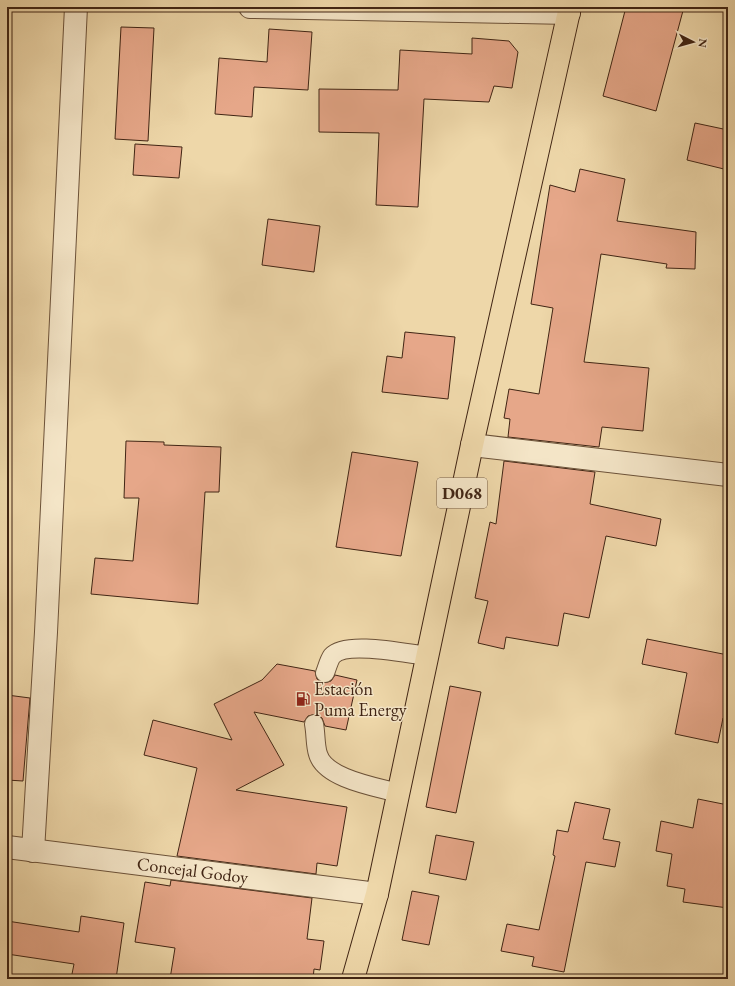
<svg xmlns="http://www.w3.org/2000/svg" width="735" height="986" font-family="'EB Garamond',serif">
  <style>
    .building { fill: #e6a789; stroke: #412514 }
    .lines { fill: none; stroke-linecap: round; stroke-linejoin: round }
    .lane-casing { stroke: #6c5239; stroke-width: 20 }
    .street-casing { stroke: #6c5239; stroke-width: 24 }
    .primary-casing { stroke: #412514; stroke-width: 24 }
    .lane { stroke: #f4e5c7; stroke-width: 18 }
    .street { stroke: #f4e5c7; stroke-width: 22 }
    .primary { stroke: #eed7a9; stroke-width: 22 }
    .labels { text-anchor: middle; stroke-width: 3; stroke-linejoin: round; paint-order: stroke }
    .shield { fill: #f4e5c7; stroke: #775f4a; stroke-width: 1 }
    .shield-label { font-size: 17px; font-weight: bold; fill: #412514 }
    .poi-label { font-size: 18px; fill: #412514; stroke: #f4e5c7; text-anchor: start }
    .street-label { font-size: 18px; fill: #412514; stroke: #f4e5c7 }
  </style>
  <rect width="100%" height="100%" fill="#eed7a9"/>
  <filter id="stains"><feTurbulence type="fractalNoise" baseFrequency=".005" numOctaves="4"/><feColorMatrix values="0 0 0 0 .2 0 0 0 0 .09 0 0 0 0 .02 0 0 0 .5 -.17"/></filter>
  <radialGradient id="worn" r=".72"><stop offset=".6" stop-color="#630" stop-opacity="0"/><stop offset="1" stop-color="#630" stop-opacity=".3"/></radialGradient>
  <!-- building -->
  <path class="building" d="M626,7H684L656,111L603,96Z
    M121,27L154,28L148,141L115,139Z
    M269,29L312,32L308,90L254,87L252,117L215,114L219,58L267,62Z
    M472,38L509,41L518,52L512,88L494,86L489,102L424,99L418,207L376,205L379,133L319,132V89L398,90L400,50L472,54Z
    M695,123L728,130V170L687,160Z
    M135,144L182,147L179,178L133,175Z
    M580,169L625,179L617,221L696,232L695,269L666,268L667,264L601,254L584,362L649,368L643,431L602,427L599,447L508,437L510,419L504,418L509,389L539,394L553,308L531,304L550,185L575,192Z
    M268,219L320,226L314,272L262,265Z
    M405,332L455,337L448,399L382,392L387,356L402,358Z
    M126,441L164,442V445L221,447L219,492H205L198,604L91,594L95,558L133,561L139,498H124Z
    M352,452L418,462L401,556L336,547Z
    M504,461L595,472L590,504L661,519L656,546L606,536L589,618L564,613L558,646L506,637L504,649L478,643L488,601L475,598L490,522L496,524Z
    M647,639L728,655V719L723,718L718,743L675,734L687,673L642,664Z
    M277,664L315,671L317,679L322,683L331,681L335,675L357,680L346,730L325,726L322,718L317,714L308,716L304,722L254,712L284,765L236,790L347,807L337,866L317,863L316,874L177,856L197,768L144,755L153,720L232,740L214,704L262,680Z
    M450,686L481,692L456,813L426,807Z
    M7,695L30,698L23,781L7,780Z
    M698,799L728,805V908L683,902L685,889L667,886L672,854L656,851L661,821L693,828Z
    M575,802L610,809L603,839L620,842L615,867L586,862L564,972L532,966L534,957L501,951L507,924L539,930L555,856L553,855L557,830L568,832Z
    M436,835L474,842L466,880L429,873Z
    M171,880L312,898L307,939L324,941L320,970L314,969L313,979H170L175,948L135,942L145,882L170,886Z
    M412,891L439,896L429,945L402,940Z
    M81,916L124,923L116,979H71L74,964L7,954V921L79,932Z"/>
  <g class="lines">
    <defs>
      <path id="lane" d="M325,673C327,668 329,660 332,656C346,640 408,654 428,656
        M314,724C316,734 315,745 318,754C325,779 377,787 398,793"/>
      <g id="street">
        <path d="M250,7L569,13"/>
        <path d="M472,445L728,475"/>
        <path id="s1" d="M7,847L377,894"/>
        <path d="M33,851L46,632L76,7"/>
      </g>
      <path id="primary" d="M353,979L377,894L472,445L570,7"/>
    </defs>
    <!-- lane casing -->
    <use href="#lane" class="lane-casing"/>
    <!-- street casing -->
    <use href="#street" class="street-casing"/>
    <!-- primary casing -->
    <use href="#primary" class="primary-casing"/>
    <!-- lane -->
    <use href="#lane" class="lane"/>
    <!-- street -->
    <use href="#street" class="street"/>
    <!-- primary -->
    <use href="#primary" class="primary"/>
  </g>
  <!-- icons -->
  <defs>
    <symbol id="fuel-bare" viewBox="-9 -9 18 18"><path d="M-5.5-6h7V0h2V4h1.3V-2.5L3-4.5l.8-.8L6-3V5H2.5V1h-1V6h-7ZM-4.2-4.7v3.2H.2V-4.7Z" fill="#8f2418" stroke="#f4e5c7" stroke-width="2.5" paint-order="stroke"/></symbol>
  </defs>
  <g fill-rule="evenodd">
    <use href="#fuel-bare" x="293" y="689" width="20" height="20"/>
  </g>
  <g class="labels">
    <!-- shield labels -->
    <rect class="shield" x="437" y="478" width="50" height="30" rx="3"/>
    <g class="shield-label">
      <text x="462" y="499">D068</text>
    </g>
    <!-- poi labels -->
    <g class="poi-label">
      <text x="314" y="695">Estación<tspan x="314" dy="21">Puma Energy</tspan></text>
    </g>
    <!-- street labels -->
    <g class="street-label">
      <text dy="6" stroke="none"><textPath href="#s1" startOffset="187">Concejal Godoy</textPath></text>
    </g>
  </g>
  <!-- margin -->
  <rect width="735" height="986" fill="none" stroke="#eed7a9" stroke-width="24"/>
  <rect x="8" y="8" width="719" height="970" fill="none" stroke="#412514" stroke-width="2"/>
  <rect x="12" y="12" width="711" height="962" fill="none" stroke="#412514"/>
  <!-- north arrow -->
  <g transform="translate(693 42) rotate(96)" stroke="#f4e5c7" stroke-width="3" paint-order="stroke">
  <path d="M0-3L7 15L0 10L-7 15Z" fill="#412514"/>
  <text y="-6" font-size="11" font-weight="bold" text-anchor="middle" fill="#412514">N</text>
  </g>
  <rect width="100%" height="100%" filter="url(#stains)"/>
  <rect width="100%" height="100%" fill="url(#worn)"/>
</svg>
